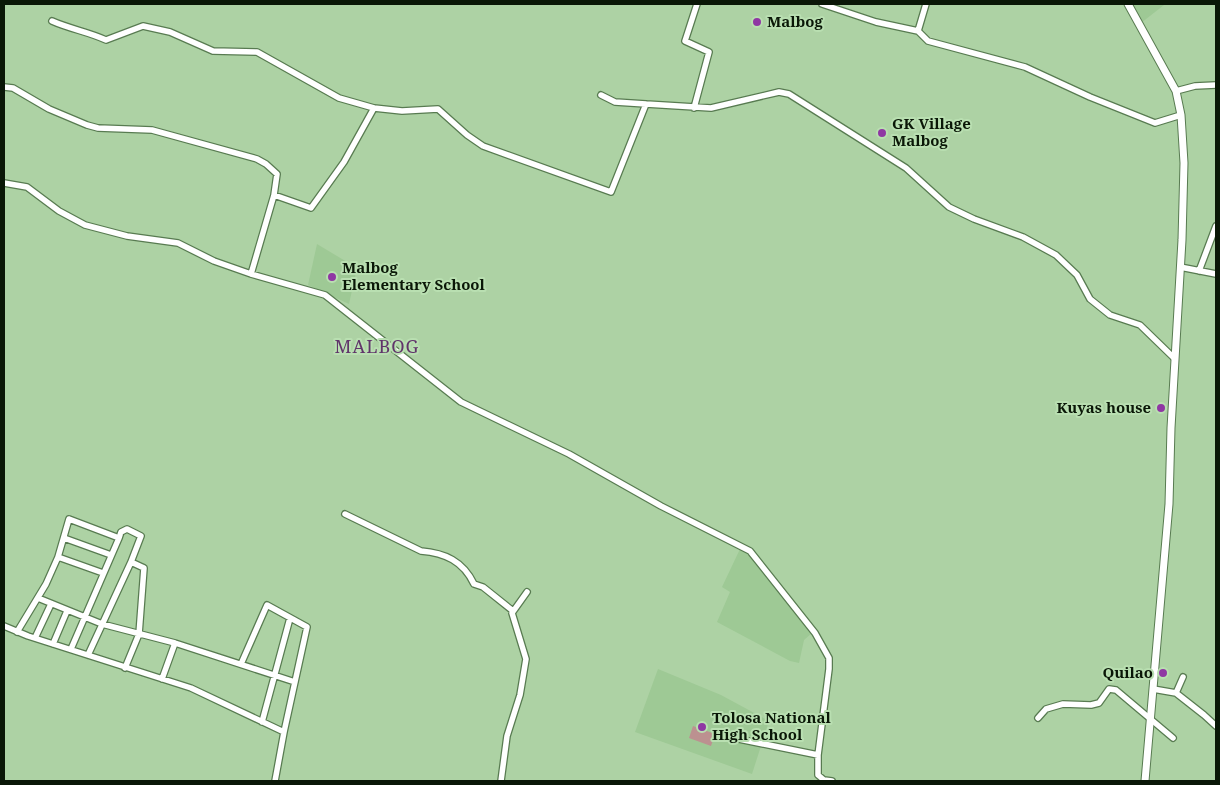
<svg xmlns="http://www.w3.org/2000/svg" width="1220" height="785" font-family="'Noto Serif',serif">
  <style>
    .built { fill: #9ec995 }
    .green { fill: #bc9190 }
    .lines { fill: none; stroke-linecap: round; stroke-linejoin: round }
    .minor-casing { stroke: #587b51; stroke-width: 8 }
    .tertiary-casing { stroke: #587b51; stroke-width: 9 }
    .minor { stroke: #fff; stroke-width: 5.5 }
    .tertiary { stroke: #fff; stroke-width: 7 }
    .poi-dot { fill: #8f37a3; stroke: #b9dfb1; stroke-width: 2 }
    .labels { text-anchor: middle; stroke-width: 4; stroke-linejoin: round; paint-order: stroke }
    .poi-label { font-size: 15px; font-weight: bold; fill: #0a1707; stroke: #b9dfb1; text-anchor: start }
    .quarter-label { font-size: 18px; letter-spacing: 1px; fill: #60346a; stroke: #b9dfb1 }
  </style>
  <rect width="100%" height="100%" fill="#add2a4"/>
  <!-- built -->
  <path class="built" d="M1131,4H1163L1164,5L1141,23Z
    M317,244L357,268L349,304L308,285Z
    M740,549L749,553L812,633L804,640L799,663L790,661L717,622L730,592L722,587Z
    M658,669L721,695L769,721L752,774L635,732Z"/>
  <!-- green -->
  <path class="green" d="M693,726L715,734L711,746L689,738Z"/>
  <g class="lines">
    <defs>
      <path id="minor" d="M822,4L876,22L918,31L926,4
        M52,21C70,29 89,32 106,40L143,26L170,32L213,51L257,52L339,98L374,108
        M918,31L928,41L1025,67L1090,97L1155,123L1181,115
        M4,87L13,88L49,109L87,125L98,128L152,130L257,159L266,164L277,174L274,195L251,274
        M1176,91L1195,86L1216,85
        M601,95L615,102L646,104
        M694,108L709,52L685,41L697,4
        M4,183L27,187L59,211L85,225L127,236L178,243L214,261L251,274L325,295L461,402L569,454L661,506L750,551L815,633L829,658V669L818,755V775L824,780L832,781
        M274,195L311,208L344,162L374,108L402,111L438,109L467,135L483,146L611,192L646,104L711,108L779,92L789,94L906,168L949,207L974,219L1023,237L1056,255L1077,275L1090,299L1110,315L1140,325L1174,358
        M1180,267L1216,274
        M1199,271L1216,226
        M345,514L421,551C445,553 463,561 474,584L483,587L513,611
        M64,538L111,555
        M119,538L121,532L127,529L141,536L131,562
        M58,557L103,573
        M38,598L102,624L175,643L295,682
        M4,626L28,636L191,688L284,732
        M17,632L46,584L58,557L69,519L119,538L71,649
        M35,638L51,604
        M53,644L67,611
        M88,655L131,562L144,568L139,634L125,668
        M241,664L267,605L307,627L284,732L275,781
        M162,679L175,643
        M1153,689L1176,693L1204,715L1216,726
        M1176,693L1183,677
        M1038,718L1046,709L1063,704L1091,705L1099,703L1109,689L1116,690L1173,738
        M262,722L290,618
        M734,738L818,755
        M501,781L507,736L520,695L526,659L512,613L527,592"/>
      <path id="tertiary" d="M1128,4L1176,91L1181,115L1184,163L1182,240L1171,428L1169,504L1145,781"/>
    </defs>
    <!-- minor casing -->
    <use href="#minor" class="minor-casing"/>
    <!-- tertiary casing -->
    <use href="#tertiary" class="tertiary-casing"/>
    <!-- minor -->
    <use href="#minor" class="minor"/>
    <!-- tertiary -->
    <use href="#tertiary" class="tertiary"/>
  </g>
  <!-- markers -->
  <g class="poi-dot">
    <circle cx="757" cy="22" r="5"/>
    <circle cx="882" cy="133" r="5"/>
    <circle cx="332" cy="277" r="5"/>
    <circle cx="1161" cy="408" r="5"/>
    <circle cx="1163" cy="673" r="5"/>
    <circle cx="702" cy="727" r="5"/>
  </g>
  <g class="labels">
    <!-- poi labels -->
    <g class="poi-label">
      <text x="767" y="27">Malbog</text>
      <text x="892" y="129">GK Village<tspan x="892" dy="17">Malbog</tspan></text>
      <text x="342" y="273">Malbog<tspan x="342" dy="17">Elementary School</tspan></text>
      <text x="1151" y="413" text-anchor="end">Kuyas house</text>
      <text x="1153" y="678" text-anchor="end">Quilao</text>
      <text x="712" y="723">Tolosa National<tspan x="712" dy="17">High School</tspan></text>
    </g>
    <!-- quarter labels -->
    <g class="quarter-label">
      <text x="377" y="353">MALBOG</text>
    </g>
  </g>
  <!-- border -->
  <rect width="1220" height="785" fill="none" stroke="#0a1707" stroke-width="10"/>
</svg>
